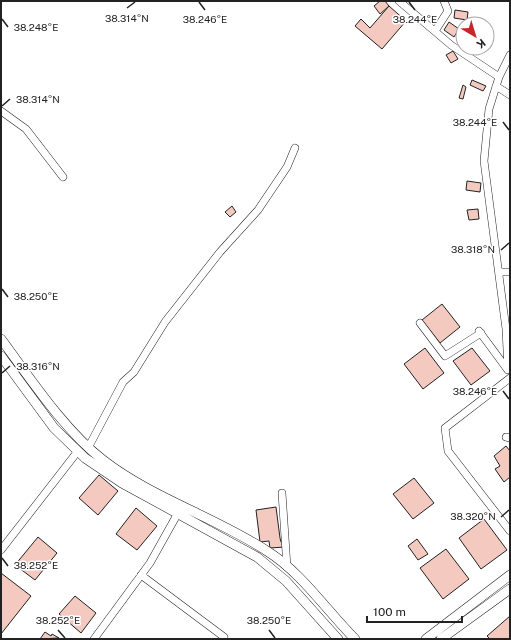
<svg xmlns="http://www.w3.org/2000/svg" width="511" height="640" font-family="'Public Sans',sans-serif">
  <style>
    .building { fill: #f3c9c0; stroke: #222 }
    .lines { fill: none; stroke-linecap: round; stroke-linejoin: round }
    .minor-casing { stroke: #222; stroke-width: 8 }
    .major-casing { stroke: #222; stroke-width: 10 }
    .minor { stroke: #fff; stroke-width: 7 }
    .major { stroke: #fff; stroke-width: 9 }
    .ticks { fill: none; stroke: #222; stroke-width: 1.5 }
    .ticks-label { font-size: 10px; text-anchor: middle; fill: #222; stroke: #fff; stroke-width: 3; stroke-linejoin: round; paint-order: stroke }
  </style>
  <rect width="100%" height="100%" fill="#fff"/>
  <!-- building -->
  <path class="building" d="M380,1H385L389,6L380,14L374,6Z
    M389,6L406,21L382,49L355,26L361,19L370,28Z
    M455,10L468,12L467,20L454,18Z
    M449,22L459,29L454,37L444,30Z
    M453,51L458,59L451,63L446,55Z
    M472,80L486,86L483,91L470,85Z
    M463,85L466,87L463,99L459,98Z
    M467,181L481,183L480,192L466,190Z
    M232,206L236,212L230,217L225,212Z
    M478,209L479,219L469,220L467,210Z
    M442,304L460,327L440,343L422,320Z
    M425,348L444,373L423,389L404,364Z
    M472,348L490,371L471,385L453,361Z
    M506,446L510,451V477L504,482L495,469L500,466L494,456Z
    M99,475L118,491L98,515L79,498Z
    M414,478L434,503L413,519L393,494Z
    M276,507L280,538L281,542L284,541L285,547L270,548L269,541L260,542L256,510Z
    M136,508L157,526L137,550L116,534Z
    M484,519L507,550L481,569L459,538Z
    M38,537L57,553L35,580L15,565Z
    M417,539L428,554L418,560L408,546Z
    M446,549L469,579L443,599L420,568Z
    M1,573L31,596L1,634Z
    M75,596L96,613L81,633L59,614Z
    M510,616V639H490L487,636Z
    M45,632L51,636L52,634L59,638L40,639Z"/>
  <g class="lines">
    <defs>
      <path id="minor" d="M399,1L451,45L499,77
        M435,31L448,11L444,1
        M496,86L510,95
        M1,111L26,129L63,177
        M499,272H510
        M420,323L445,356L481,333
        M479,331L507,369
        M508,370L506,329L484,161L489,109L499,77L510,55
        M510,378L445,428L448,451L510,531
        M506,437L510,438
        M88,448L123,382L134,372L165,322L220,252L258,210L287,167L295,148
        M282,493L287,567
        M1,550L78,451
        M141,575L224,637
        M94,639L150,563L178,513"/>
      <path id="major" d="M1,339C30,378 64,430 103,460C152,498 215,517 267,551C302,573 326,610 355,639
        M1,356L54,428L85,458L122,483L257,557L286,581L338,639
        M426,639L510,575
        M441,639L510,589"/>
    </defs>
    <!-- minor casing -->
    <use href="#minor" class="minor-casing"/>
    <!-- major casing -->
    <use href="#major" class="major-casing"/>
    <!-- minor -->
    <use href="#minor" class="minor"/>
    <!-- major -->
    <use href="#major" class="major"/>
  </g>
  <!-- ticks -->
  <path class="ticks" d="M199,2L205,10M409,2L415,10M127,8L135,2M2,19L8,27M2,106L10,99M503,122L509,130M501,250L509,243M2,289L8,297M2,373L10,366M503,391L509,399M501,517L509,510M2,558L8,566M58,630L65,638M269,630L275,638"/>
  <g class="ticks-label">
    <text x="127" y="22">38.314°N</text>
    <text x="205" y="23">38.246°E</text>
    <text x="415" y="23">38.244°E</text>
    <text x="36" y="31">38.248°E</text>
    <text x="38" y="103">38.314°N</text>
    <text x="475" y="126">38.244°E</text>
    <text x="473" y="253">38.318°N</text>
    <text x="36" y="300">38.250°E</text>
    <text x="38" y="370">38.316°N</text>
    <text x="475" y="395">38.246°E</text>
    <text x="473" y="520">38.320°N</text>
    <text x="36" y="569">38.252°E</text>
    <text x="58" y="624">38.252°E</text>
    <text x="269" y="624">38.250°E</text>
  </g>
  <!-- border -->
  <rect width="511" height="640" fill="none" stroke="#222222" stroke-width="4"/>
  <!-- north arrow -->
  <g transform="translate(475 36) rotate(142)"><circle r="19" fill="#ffffff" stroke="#a7a7a7"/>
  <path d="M0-3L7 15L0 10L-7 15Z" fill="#c62828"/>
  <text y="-6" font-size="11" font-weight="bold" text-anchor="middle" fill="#222222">K</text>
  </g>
  <!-- scale -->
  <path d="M367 616v6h95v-6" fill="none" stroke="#222222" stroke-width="2"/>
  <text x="373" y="616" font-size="12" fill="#222222" stroke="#ffffff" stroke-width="3" paint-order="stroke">100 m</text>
</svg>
